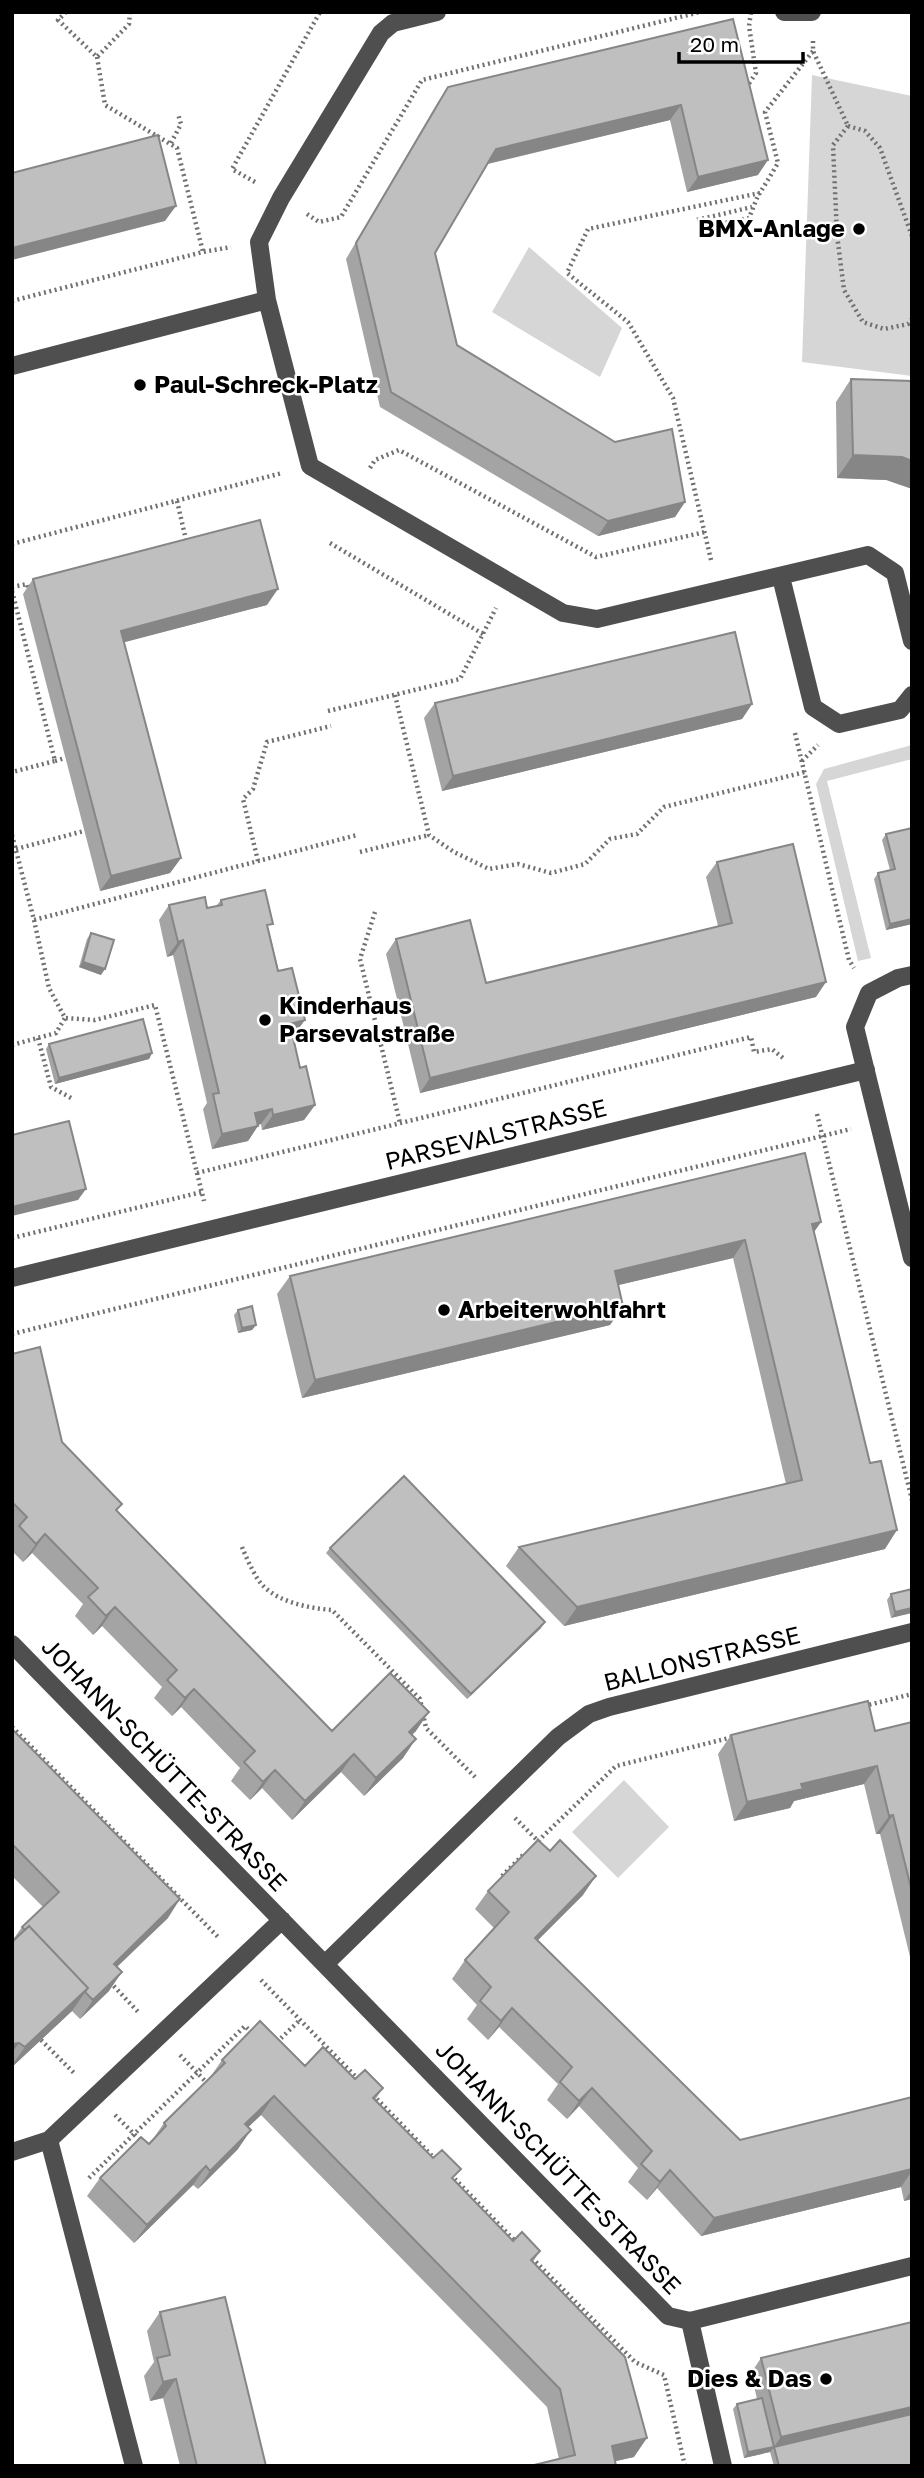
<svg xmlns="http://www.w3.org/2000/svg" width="924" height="2478" font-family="'Golos Text',sans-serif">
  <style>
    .green { fill: #d6d6d6 }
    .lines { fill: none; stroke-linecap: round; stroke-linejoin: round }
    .path { stroke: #717171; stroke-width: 4.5; stroke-dasharray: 2 3.5; stroke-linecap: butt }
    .minor { stroke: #4f4f4f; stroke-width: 18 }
    .wall { fill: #a4a4a4 }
    .shaded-wall { fill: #868686 }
    .building { fill: #bfbfbf; stroke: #868686; stroke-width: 2 }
    .poi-dot { fill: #000; stroke: #fff; stroke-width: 2.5 }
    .labels { text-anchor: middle; stroke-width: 5; stroke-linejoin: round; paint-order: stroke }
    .poi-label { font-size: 24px; font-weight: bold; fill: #000; stroke: #fff; text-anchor: start }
    .street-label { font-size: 24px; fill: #000; stroke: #fff }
  </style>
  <rect width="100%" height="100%" fill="#fff"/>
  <!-- green -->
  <path class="green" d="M812,75L912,96V376L802,362Z
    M529,247L622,328L600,377L492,312Z
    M912,745V759L827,781L871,958L858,961L816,784L824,769Z
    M624,1780L669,1827L618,1878L572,1832Z"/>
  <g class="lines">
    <!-- path -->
    <path class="path" d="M66,12L58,20L97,57L129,24L130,12
      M813,41V51L848,126
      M97,57L105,105L177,148L203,252
      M746,88L756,73L749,26L751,12
      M848,126L833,145L837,235L844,290L863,322L884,329L908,324L912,319
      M848,126L865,131L880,148L912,236
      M171,143L181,124L178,114
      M255,182L232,169L320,12
      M307,214L319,222L341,217L422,80L700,12
      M697,220L752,207
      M715,225L749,218L759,193
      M12,301L203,252L231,247
      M370,468L375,460L399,450L596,557L705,532
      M177,501L187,544
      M330,543L483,634
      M12,544L282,473
      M711,560L673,398L628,322L567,273L588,229L760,193L778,163L765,112L813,51
      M12,587L27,584L29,592
      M12,591L55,761L12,772
      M395,695L429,835L454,852L489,869L518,864L551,873L585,864L610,839L637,834L664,807L805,772
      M328,711L460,679L496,608
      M795,733L849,960L854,968
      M55,761L65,758
      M802,761L818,745
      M12,835L34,920L357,835
      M16,849L84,831
      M360,852L429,835
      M258,861L243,799L253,789L267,742L331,726
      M375,912L360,959L400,1123
      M34,920L49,988L65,1018L95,1020L155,1005L204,1201
      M38,1038L51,1087L73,1099
      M12,1045L56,1033L65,1018
      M817,1114L912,1500
      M197,1173L751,1037L754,1052L772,1049L783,1058
      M12,1238L202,1192
      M12,1334L851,1129
      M242,1547C246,1557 251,1568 257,1578C271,1601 307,1608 332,1610L420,1699L426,1728L475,1777
      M864,1706L912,1694
      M12,1727L220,1939
      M515,1818L541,1844
      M538,1841L616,1766L733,1737
      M502,1876L524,1854
      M261,1980L360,2081
      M110,1982L140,2014
      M41,2040L75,2074
      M277,2042L300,2020
      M180,2055L208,2084
      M373,2095L438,2162
      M115,2115L141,2141
      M451,2175L516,2242
      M89,2178L245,2026L253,2034
      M532,2258L635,2362L664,2375L685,2466"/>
    <!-- minor -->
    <path class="minor" d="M437,12L393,23L381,33L281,198L259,242L267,300L310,466L563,613L597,619L868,555L895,573L912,641
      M784,12H812
      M12,366L267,300
      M781,577L813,707L839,724L900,710L912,695
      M912,975L898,978L869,993L855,1027L912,1258
      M12,1278L866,1070
      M12,1644L668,2316L690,2321L912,2266
      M325,1964L558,1737L589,1714L609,1707L912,1632
      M49,2140L134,2466
      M12,2152L49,2140L282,1920
      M690,2321L723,2466"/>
  </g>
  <!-- wall -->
  <path class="wall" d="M733,19L758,175L687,192L670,120L488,164L435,253L457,345L685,502L675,517L598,536L380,407L346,259L438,102L448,87Z
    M851,379L886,480L837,478L836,402Z
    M33,579L267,605L124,642L181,858L170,873L100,891L23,594Z
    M435,703L752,704L742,719L442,791L424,718Z
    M912,828V924L886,930L874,879L878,873L890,870L882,840L886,834Z
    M717,862L816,997L420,1093L386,954L396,939L486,983L718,926L706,877Z
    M221,900L269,930L294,1035H293L300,1068L315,1105L304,1120L262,1130L261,1124L258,1125L248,1141L212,1149L203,1109L207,1103L173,955L167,957L159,920L169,905L207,908L216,906Z
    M91,933L101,975L79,967L87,939Z
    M49,1044L152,1053L149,1059L55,1084L46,1049Z
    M821,1222L814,1232L885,1549L564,1626L506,1566L519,1547L786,1484L733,1258L618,1285L623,1306L610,1325L302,1398L277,1294L290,1276Z
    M238,1310L256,1325L252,1330L238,1333L234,1315Z
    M12,1354L62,1442L117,1511L332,1731H416L411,1735L403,1758L364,1796L341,1772L292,1820L262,1788L250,1800L231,1781L240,1768L181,1707L172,1716L154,1698L162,1687L102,1626L93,1635L75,1616L83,1604L32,1553L23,1562L12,1551Z
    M330,1548L541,1628L467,1699L326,1553Z
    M912,1589L891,1618L887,1600L891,1594Z
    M912,1722V1965L880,1834H876L864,1784L794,1801L790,1808L734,1821L718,1754L731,1735L875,1731Z
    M12,1729L168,1918L117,1967L109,1991L80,2019L72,2011L12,2067V1941L22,1927L43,1907L12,1876Z
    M488,1891L583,1895L538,1940L740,2140L912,2097V2199L904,2201L901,2187L701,2236L657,2188L647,2200L628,2182L638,2168L579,2106L567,2119L547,2100L558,2084L499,2027L488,2040L467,2019L477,2005L452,1979L465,1960L494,1928L475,1909Z
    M222,2060L305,2066L383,2088L375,2100L513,2241L540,2251L533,2262L634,2457L615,2461L559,2459L547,2407L261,2115L248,2127L238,2149L198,2189L193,2185L134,2243L87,2196L100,2178L149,2144L153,2139L164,2123L209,2079Z
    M160,2312L266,2466H180L163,2398L150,2401L144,2376L154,2362L147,2331Z
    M761,2358L912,2466H774L770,2452L744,2458L733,2409L737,2404L757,2399L751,2373Z"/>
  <!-- shaded-wall -->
  <path class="shaded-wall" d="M681,105L670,120L486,164L496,149Z
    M768,160L758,175L687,192L698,177Z
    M176,206L165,221L12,260V248Z
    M853,455L902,457L912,461V489L886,480L837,478Z
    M685,502L675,517L598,536L608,521Z
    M278,589L267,605L110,646L121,631Z
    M752,704L742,719L442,791L453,776Z
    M181,858L170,873L100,891L111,876Z
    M912,919V924L886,930L890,924Z
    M183,940L173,955L167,957L178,942Z
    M83,962L105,969L101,975L79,967Z
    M826,982L816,997L420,1093L430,1078Z
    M305,1020L294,1035L279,1039L290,1024Z
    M152,1053L149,1059L55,1084L59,1078Z
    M315,1105L304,1120L262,1130L273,1115Z
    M272,1109L261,1124L245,1128L255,1113Z
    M258,1126L248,1141L212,1149L222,1134Z
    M86,1189L78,1200L12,1216V1207Z
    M821,1222L808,1240L812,1224Z
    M745,1240L733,1258L602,1289L615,1271Z
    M623,1306L610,1325L302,1398L315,1380Z
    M256,1325L252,1330L238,1333L242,1328Z
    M897,1530L885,1549L564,1626L577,1607Z
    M45,1534L32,1553L23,1562L36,1544Z
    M115,1607L102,1626L93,1635L106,1616Z
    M912,1608V1613L891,1618L895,1612Z
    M545,1622L541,1628L467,1699L471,1694Z
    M194,1689L181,1707L172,1716L185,1698Z
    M429,1712L416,1731L396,1751L409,1732Z
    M416,1739L403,1758L364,1796L376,1778Z
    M354,1754L341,1772L292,1820L305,1801Z
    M877,1766L864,1784L794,1801L790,1808L734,1821L747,1802L801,1784Z
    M275,1770L262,1788L250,1800L263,1782Z
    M893,1815L880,1834H876L889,1816Z
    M596,1876L583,1895L522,1956L535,1938Z
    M180,1899L168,1918L101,1982L114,1964Z
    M122,1972L109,1991L80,2019L93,2000Z
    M88,1988L72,2011L12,2067V2065L25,2047Z
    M512,2008L499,2027L488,2040L501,2021Z
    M19,2043L12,2053V2044Z
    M592,2088L579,2106L567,2119L579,2101Z
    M274,2096L261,2115L232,2143L245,2124Z
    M251,2130L238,2149L198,2189L210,2171Z
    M206,2166L193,2185L134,2243L147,2225Z
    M912,2169V2171L901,2187L701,2236L714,2218Z
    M670,2170L657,2188L647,2200L660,2182Z
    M912,2190V2199L904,2201Z
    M176,2379L163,2398L150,2401L163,2382Z
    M912,2407V2419L774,2447L770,2452L744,2458L748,2452L774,2447L781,2437Z
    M647,2438L634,2457L599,2465L612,2446Z"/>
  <!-- building -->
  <path class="building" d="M733,19L768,160L698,177L681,105L496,149L435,253L457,345L615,442L672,429L685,502L608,521L391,392L356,243L448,87Z
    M158,135L176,206L12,248V173Z
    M851,379L912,381V461L902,457L853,455Z
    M260,520L278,589L121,631L181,858L111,876L33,579Z
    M735,632L752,704L453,776L435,703Z
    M912,828V919L890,924L878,873L895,869L886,834Z
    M793,844L826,982L430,1078L396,939L470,920L486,983L732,923L717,862Z
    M265,890L273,924L267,925L278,971L292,968L305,1020L290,1024L300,1068L306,1066L315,1105L273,1115L272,1109L255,1113L258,1126L222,1134L213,1094L219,1093L183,940L178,942L169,905L205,897L207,908L222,905L221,900Z
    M91,933L114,940L105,969L83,962Z
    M143,1019L152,1053L59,1078L49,1044Z
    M69,1121L86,1189L12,1207V1135Z
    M805,1153L821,1222L812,1224L870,1463L881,1461L897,1530L577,1607L519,1547L802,1480L745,1240L615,1271L623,1306L315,1380L290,1276Z
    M252,1306L256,1325L242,1328L238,1310Z
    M40,1347L62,1442L122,1504L116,1510L332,1731L390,1673L429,1712L409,1732L416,1739L376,1778L354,1754L305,1801L275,1770L263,1782L244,1762L255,1751L194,1689L185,1698L167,1680L177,1670L115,1607L106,1616L88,1597L98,1588L45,1534L36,1544L19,1526L27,1517L12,1502V1354Z
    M404,1476L545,1622L471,1694L330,1548Z
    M912,1589V1608L895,1612L891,1594Z
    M868,1701L875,1731L912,1722V1892L893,1815L889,1816L877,1766L801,1784L803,1789L747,1802L731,1735Z
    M12,1729L180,1899L114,1964L122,1972L93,2000L85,1992L88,1988L29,1926L25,1930L22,1927L59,1892L12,1844Z
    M538,1840L550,1851L560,1840L596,1876L535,1938L740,2140L912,2097V2169L714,2218L670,2170L660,2182L641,2164L652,2151L592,2088L579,2101L560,2082L572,2067L512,2008L501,2021L480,2001L491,1987L465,1960L509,1912L488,1891Z
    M29,1926L88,1988L25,2047L19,2043L12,2044V1942Z
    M260,2021L305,2066L323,2047L355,2079L365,2070L383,2088L373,2098L433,2158L442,2150L461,2169L452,2178L513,2241L522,2232L540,2251L531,2260L625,2357L647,2438L612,2446L616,2466H530L575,2455L560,2389L274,2096L245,2124L251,2130L210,2171L206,2166L147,2225L100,2178L141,2137L149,2144L166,2126L164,2123L225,2063L222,2060Z
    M225,2297L266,2466H197L176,2379L163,2382L157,2358L170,2355L160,2312Z
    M912,2322V2407L781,2437L761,2358Z
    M762,2398L774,2447L748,2452L737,2404Z
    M912,2414V2466H779L774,2447Z"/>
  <!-- markers -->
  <g class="poi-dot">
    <circle cx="859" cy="229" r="7"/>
    <circle cx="140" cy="385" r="7"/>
    <circle cx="265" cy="1020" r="7"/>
    <circle cx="444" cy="1310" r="7"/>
    <circle cx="826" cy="2379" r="7"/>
  </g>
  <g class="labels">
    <!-- poi labels -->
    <g class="poi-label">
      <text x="845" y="237" text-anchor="end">BMX-Anlage</text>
      <text x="154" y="393">Paul-Schreck-Platz</text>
      <text x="279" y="1014">Kinderhaus<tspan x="279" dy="28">Parsevalstraße</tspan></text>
      <text x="458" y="1318">Arbeiterwohlfahrt</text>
      <text x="812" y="2387" text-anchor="end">Dies &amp; Das</text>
    </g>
    <!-- street labels -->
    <g class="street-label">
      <text transform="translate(496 1135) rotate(-14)" y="8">PARSEVALSTRASSE</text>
      <text transform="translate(702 1659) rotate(-14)" y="8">BALLONSTRASSE</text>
      <text transform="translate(164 1765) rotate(46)" y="8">JOHANN-SCHÜTTE-STRASSE</text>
      <text transform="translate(558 2168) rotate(46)" y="8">JOHANN-SCHÜTTE-STRASSE</text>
    </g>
  </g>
  <!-- border -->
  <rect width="924" height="2478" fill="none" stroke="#000000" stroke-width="28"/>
  <!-- scale -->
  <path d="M679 52v10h124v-10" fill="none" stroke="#000000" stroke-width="3.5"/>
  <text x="690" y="52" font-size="21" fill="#000000" stroke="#ffffff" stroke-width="5" paint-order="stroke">20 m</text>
</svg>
